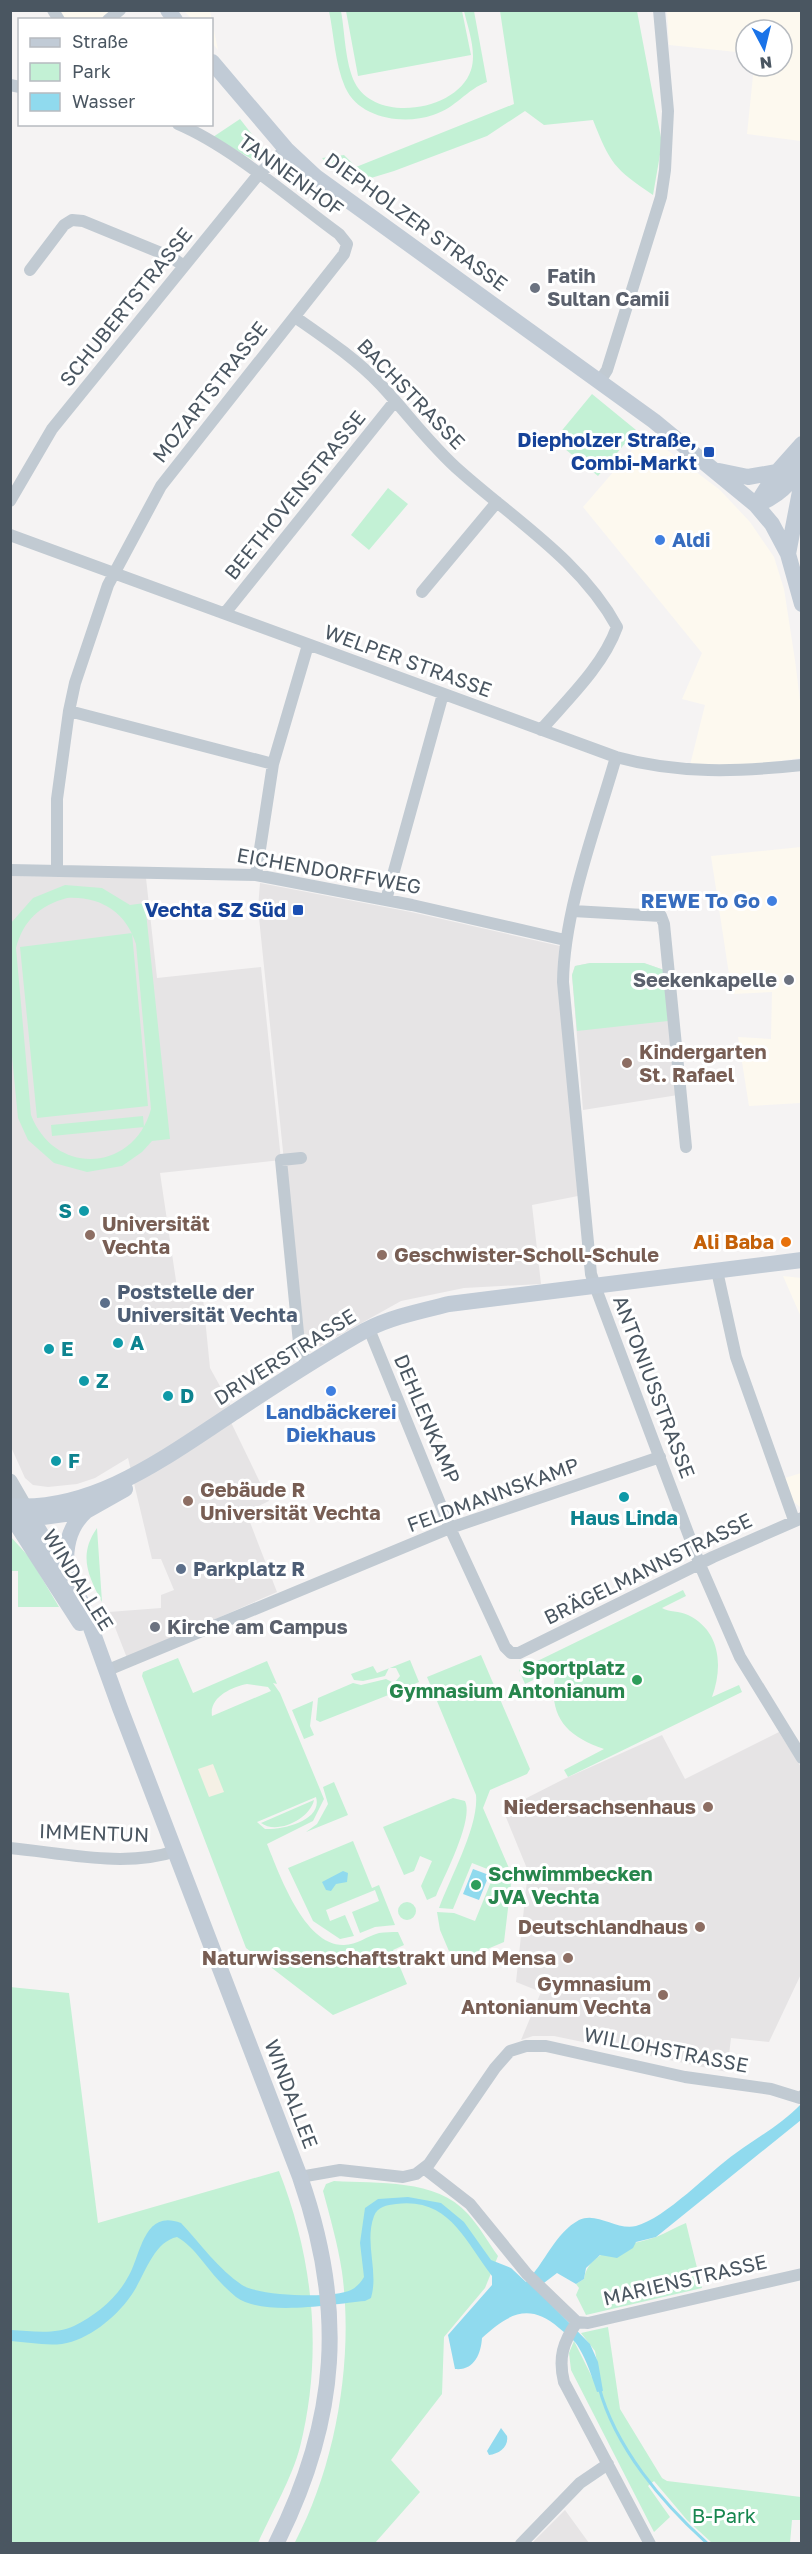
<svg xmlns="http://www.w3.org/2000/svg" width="812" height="2554" font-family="'Golos Text',sans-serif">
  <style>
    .commercial { fill: #fdf9ef }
    .education { fill: #e6e4e5 }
    .green { fill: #c3f1d5; fill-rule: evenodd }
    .sand { fill: #f5f0e5 }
    .water { fill: #90daee }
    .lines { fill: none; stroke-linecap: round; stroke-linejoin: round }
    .stream { stroke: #90daee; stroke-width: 3 }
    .minor { stroke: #c1cad2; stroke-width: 12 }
    .tertiary { stroke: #c1cad2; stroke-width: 15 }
    .secondary { stroke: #c1cbd6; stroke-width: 16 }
    .worship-dot { fill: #6b7280; stroke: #fff; stroke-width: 2 }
    .transit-dot { fill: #1a4fb4; stroke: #fff; stroke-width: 2 }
    .shop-dot { fill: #3f7fe0; stroke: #fff; stroke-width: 2 }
    .education-dot { fill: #8d6e63; stroke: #fff; stroke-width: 2 }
    .culture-dot { fill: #0f9aa8; stroke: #fff; stroke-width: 2 }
    .food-dot { fill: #e8710a; stroke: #fff; stroke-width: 2 }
    .service-dot { fill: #5c6f8a; stroke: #fff; stroke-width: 2 }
    .leisure-dot { fill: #2e9e5b; stroke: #fff; stroke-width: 2 }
    .labels { text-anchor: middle; stroke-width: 6; stroke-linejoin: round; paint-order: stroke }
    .street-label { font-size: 20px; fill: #4a5661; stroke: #fff }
    .worship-label { font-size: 20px; font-weight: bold; fill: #5b616d; stroke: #fff; text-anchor: start }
    .transit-label { font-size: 20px; font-weight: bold; fill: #164399; stroke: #fff; text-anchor: end }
    .shop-label { font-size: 20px; font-weight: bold; fill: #366cbe; stroke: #fff; text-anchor: start }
    .education-label { font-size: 20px; font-weight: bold; fill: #785e54; stroke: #fff; text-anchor: start }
    .culture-label { font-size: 20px; font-weight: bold; fill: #0d838f; stroke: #fff; text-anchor: start }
    .food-label { font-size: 20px; font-weight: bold; fill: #c56008; stroke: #fff; text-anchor: end }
    .service-label { font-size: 20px; font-weight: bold; fill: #4e5e75; stroke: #fff; text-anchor: start }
    .leisure-label { font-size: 20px; font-weight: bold; fill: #27864d; stroke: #fff; text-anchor: end }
    .park-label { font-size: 20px; fill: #17864f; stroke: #fff }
  </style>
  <rect width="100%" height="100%" fill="#f5f3f3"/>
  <!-- commercial -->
  <path class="commercial" d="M56,11H111L98,20L63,19Z
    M184,11H210L218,50L212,43V20L192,19Z
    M667,11H801V141L747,134L754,66H782V30H746V53L669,45Z
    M646,434L720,490L750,522L774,557L784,589L795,660L802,717L801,758L728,768L690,765L705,705L682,699L702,653L583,507Z
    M801,847V1103L749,1106L738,1037L771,1039L772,992L732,994L711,856Z
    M783,1276L801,1278V1317Z
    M801,1473V1508L793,1501L785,1478Z"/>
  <!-- education -->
  <path class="education" d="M10,876L146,878L157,978L261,967L281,1160L160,1173L179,1301L203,1298L210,1368L231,1406L225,1410L269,1501L246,1512L277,1592L127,1658L109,1612L161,1608V1595L174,1590L161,1559H152L128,1458L95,1478L77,1484L48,1487L33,1485L25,1478L11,1447Z
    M260,883L411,912L560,946L558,981L578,1196L532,1205L541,1284L464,1288L401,1301L308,1353L302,1336L258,908Z
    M590,963H644L664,970L678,1095L583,1110L572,975L575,966Z
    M779,1732L801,1767L802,1972L769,2042L731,2038L727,2072L554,2036H533L521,2040L541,1992L516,1982L528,1871L503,1810L564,1779L662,1735L685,1779Z
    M565,2510L589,2543H532Z"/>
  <!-- green -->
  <path class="green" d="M329,11H341C345,33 345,63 355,83C376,124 458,111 471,70C477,52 468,28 464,11H474L487,82C467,89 456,108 433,115C404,125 359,119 345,87C335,64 334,35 329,11Z
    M346,11H462L471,55L358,76Z
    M500,11H637L662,143L653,195C614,169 610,163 593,120L544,125L525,111L487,136L394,171L348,185L322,158L344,155L356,167L514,104Z
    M240,119L265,151L262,159L255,161L213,137Z
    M592,394L636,430L598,476L554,440Z
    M388,488L408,504L369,550L351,535Z
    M65,885L102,888L130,905L145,903L170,1139L152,1141L142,1152L122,1166L87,1172L54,1163L28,1140L18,1118L11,1046V923L33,898ZM67,898C100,896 126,912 136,944L151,1109C134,1172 55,1177 31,1115L16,948C23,921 40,905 67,898Z
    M132,933L148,1106L37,1118L20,947Z
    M590,963H644L664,970L668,1021L577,1031L572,975L575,966Z
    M143,1116L144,1127L52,1136L51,1125Z
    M97,1528L102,1602C88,1576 78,1555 97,1528Z
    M10,1536L30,1558L59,1607H18V1571H11Z
    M683,1590L686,1596L662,1608C668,1612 680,1611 688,1615C721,1631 723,1667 712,1697L739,1685L742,1692L568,1777L564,1770L604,1749C563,1735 547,1714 556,1669L525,1684L519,1670Z
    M481,1655L530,1769L527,1774L490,1790L483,1808L512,1875L504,1942L454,1963L440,1930L437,1912L454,1913L475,1921L495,1872L472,1863L453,1909L439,1908C450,1878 479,1826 476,1795L427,1677Z
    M178,1658L193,1693L267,1661L277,1684L273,1683L280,1693L324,1799L313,1821L267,1844C279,1873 304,1946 344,1945C357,1945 367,1936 379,1933C385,1932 392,1932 398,1932L404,1945L393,1950L407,1984L333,2015L246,1948L142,1676L143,1672ZM247,1684L268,1687L271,1691L212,1716C209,1697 232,1687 247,1684ZM316,1797C323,1821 282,1830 265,1829L257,1822Z
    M410,1660L419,1682L398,1691L395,1682L400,1676L396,1668H389L385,1676L363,1681L354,1680L351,1674L373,1666L377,1673Z
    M386,1679L394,1683L396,1692L320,1722L316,1720L318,1698L353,1683L361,1685Z
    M313,1701L310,1726L314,1735L304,1739L292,1710Z
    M334,1782L348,1815L306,1832L317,1824L328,1804L323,1787Z
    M453,1798L465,1801C474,1820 444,1876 436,1896L427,1900L421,1886L432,1861L420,1856L414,1871L404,1875L383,1827Z
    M314,1800C310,1819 277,1835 261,1823Z
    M353,1841L372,1888L379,1885L395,1925L375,1927L360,1933L352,1912L379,1901L375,1890L326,1910L330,1921L345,1915L354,1936L340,1939L313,1921L288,1868Z
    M398 1911a9 9 0 1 1 18 0a9 9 0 1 1-18 0Z
    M10,1987L69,1993L98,2223L279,2171C314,2260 323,2355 300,2447C292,2478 271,2514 258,2543H11Z
    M334,2181C378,2184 436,2178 468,2214C479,2226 488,2242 498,2256L485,2288L444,2337L442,2394L391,2460L420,2492L375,2543L294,2544C336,2466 354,2359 342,2272C338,2245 330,2217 323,2191L326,2184Z
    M686,2223L702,2288L586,2315L576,2295L579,2288L576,2284L584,2279C589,2247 631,2246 656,2237C666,2233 676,2227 686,2223Z
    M608,2327L620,2409L662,2478L667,2481L801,2497V2520H792L790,2543H712L687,2520L654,2481L648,2486L670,2517L654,2532L571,2370L569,2353L574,2341L592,2377L600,2378L595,2351L581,2333Z"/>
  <!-- sand -->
  <path class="sand" d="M213,1764L224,1792L209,1797L198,1769Z"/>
  <!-- water -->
  <path class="water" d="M473,1869L489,1875L479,1900L463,1894Z
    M343,1871L348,1873L347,1882L336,1884L331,1891L326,1890L322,1882Z
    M801,2104V2120L656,2237L636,2242L633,2248L617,2258L600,2255L586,2268L584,2279L576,2284L557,2273L536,2289L590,2344L598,2362L603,2391L597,2392C592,2377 587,2361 579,2348C575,2340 566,2334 559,2328C529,2302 508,2314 482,2338C481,2354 474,2371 455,2369L448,2335L492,2285V2276C465,2241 449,2197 396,2204C387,2205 377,2207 374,2216C364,2243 379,2271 371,2298L365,2301C332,2304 264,2317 236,2297C231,2293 226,2288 222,2284C207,2269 195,2247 177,2237C152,2242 144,2279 130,2297C115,2318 88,2340 62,2344C45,2346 27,2342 11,2341V2330C31,2331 55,2335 74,2326C95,2316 117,2298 128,2277C141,2256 143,2208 181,2223C200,2243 219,2270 242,2285C259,2296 333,2299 351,2290C357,2287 361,2282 364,2277L360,2243L365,2208L378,2199L408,2197L441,2203L464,2222L491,2260L511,2268L526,2282C545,2263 555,2233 579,2220C597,2211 617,2231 636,2226C666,2218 709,2172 736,2153C758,2137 782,2124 801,2104Z
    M501,2428L507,2436C509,2447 499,2454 489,2455L487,2451Z"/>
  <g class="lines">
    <!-- stream -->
    <path class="stream" d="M599,2387C615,2447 662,2503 708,2544"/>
    <!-- minor -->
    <path class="minor" d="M53,10L59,20
      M108,20L120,10
      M10,85L20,87
      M30,270L64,225L72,220L83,221L171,257L184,266
      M295,317C325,338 355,358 381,385C408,414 431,446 461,472C515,520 582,562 617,627C603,666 568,699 541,730
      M600,381L607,370L661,197L665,170L668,111L659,10
      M10,501L52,429L258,175L286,149
      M10,535L616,757C678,774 738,772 802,765
      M422,592L497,502
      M225,613L395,401
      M69,711L273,764
      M616,757C596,827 564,909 563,982L591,1274L595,1286L700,1565L740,1657L802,1758
      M10,870L256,875L412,905L565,940
      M57,871V799L69,711L75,683L108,585L161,486L344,254L347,244L339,234C291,199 232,147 178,124
      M256,875L273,764L308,645
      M386,900L443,694
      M573,911L661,916L664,924L686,1147
      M301,1158L281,1160L299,1343L307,1366
      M717,1271L736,1357L794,1520
      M369,1329L450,1528L505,1647L511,1653H519L713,1557L802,1518
      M108,1670L450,1528L660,1457
      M10,1848C63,1853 125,1868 176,1851
      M425,2169L470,2204L527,2274L577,2322
      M300,2177L340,2170L403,2177L416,2174L429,2164L495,2068L510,2051L526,2046H546L685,2077L771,2089L800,2098L802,2096
      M577,2322C563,2342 558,2358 564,2382L650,2544
      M577,2322L588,2323L802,2274
      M521,2544L580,2483L608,2464"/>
    <!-- tertiary -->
    <path class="tertiary" d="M10,1481L25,1507"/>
    <!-- secondary -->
    <path class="secondary" d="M168,10L175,20
      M212,62L286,149L316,177L654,421L756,505L772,524L788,554L802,604
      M719,471L748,477L777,472
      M756,505L777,472L802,444
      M756,505C778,496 796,481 802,457
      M788,554L802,481
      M10,1506C92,1513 166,1457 230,1415C274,1386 319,1356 366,1330C391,1317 421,1311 449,1304L802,1260
      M25,1507L82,1603L120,1708L300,2177C346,2308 339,2419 276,2544
      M10,1514L80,1623
      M22,1520L86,1511L125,1489
      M66,1575C65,1550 67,1528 86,1511"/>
  </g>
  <!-- markers -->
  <g class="worship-dot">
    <circle cx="535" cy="288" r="6"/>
    <circle cx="789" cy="980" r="6"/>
    <circle cx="155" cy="1627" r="6"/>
  </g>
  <g class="transit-dot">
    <rect x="703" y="446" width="12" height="12" rx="3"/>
    <rect x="292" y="904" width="12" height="12" rx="3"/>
  </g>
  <g class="shop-dot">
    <circle cx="660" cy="540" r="6"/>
    <circle cx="772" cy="901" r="6"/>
    <circle cx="331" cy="1391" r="6"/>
  </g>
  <g class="education-dot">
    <circle cx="627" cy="1063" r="6"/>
    <circle cx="90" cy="1235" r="6"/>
    <circle cx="382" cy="1255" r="6"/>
    <circle cx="188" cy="1501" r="6"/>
    <circle cx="708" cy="1807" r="6"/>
    <circle cx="700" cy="1927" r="6"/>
    <circle cx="568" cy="1958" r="6"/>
    <circle cx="663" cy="1995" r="6"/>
  </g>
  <g class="culture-dot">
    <circle cx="84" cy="1211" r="6"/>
    <circle cx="118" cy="1343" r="6"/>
    <circle cx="49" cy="1349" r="6"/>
    <circle cx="84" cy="1381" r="6"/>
    <circle cx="168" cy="1396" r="6"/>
    <circle cx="56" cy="1461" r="6"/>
    <circle cx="624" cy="1497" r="6"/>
  </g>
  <circle class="food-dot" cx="786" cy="1242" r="6"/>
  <g class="service-dot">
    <circle cx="105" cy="1303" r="6"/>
    <circle cx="181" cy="1569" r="6"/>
  </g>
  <g class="leisure-dot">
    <circle cx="637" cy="1680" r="6"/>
    <circle cx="476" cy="1885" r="6"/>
  </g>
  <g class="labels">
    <!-- street labels -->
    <g class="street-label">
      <text transform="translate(291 175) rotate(36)" y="7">TANNENHOF</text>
      <text transform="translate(416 222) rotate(36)" y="7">DIEPHOLZER STRASSE</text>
      <text transform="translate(126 307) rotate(-51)" y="7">SCHUBERTSTRASSE</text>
      <text transform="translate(210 392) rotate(-52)" y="7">MOZARTSTRASSE</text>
      <text transform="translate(411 394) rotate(46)" y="7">BACHSTRASSE</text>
      <text transform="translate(295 495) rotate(-51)" y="7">BEETHOVENSTRASSE</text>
      <text transform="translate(408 661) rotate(20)" y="7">WELPER STRASSE</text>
      <text transform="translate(329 871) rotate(10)" y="7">EICHENDORFFWEG</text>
      <text transform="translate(285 1357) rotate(-32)" y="7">DRIVERSTRASSE</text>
      <text transform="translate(654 1387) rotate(69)" y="7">ANTONIUSSTRASSE</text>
      <text transform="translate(427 1419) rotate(67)" y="7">DEHLENKAMP</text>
      <text transform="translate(493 1495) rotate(-20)" y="7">FELDMANNSKAMP</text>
      <text transform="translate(648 1569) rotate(-26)" y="7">BRÄGELMANNSTRASSE</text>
      <text transform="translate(78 1580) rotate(58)" y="7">WINDALLEE</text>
      <text transform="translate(94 1833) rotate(2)" y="7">IMMENTUN</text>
      <text transform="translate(666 2050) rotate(11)" y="7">WILLOHSTRASSE</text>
      <text transform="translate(291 2094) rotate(69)" y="7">WINDALLEE</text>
      <text transform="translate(685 2280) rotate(-13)" y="7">MARIENSTRASSE</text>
    </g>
    <!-- worship labels -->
    <g class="worship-label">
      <text x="547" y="283">Fatih<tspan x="547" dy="23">Sultan Camii</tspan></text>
      <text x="777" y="987" text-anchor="end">Seekenkapelle</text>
      <text x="167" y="1634">Kirche am Campus</text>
    </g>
    <!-- transit labels -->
    <g class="transit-label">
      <text x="697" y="447">Diepholzer Straße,<tspan x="697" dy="23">Combi-Markt</tspan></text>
      <text x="286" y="917">Vechta SZ Süd</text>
    </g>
    <!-- shop labels -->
    <g class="shop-label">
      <text x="672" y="547">Aldi</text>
      <text x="760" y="908" text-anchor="end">REWE To Go</text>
      <text x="331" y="1419" text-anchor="middle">Landbäckerei<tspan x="331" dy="23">Diekhaus</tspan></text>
    </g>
    <!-- education labels -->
    <g class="education-label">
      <text x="639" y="1059">Kindergarten<tspan x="639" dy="23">St. Rafael</tspan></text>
      <text x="102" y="1231">Universität<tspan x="102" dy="23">Vechta</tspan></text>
      <text x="394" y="1262">Geschwister-Scholl-Schule</text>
      <text x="200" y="1497">Gebäude R<tspan x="200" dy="23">Universität Vechta</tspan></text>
      <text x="696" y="1814" text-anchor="end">Niedersachsenhaus</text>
      <text x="688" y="1934" text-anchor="end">Deutschlandhaus</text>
      <text x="556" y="1965" text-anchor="end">Naturwissenschaftstrakt und Mensa</text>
      <text x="651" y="1991" text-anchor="end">Gymnasium<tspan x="651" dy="23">Antonianum Vechta</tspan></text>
    </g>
    <!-- culture labels -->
    <g class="culture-label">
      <text x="72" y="1218" text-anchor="end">S</text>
      <text x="130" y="1350">A</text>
      <text x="61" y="1356">E</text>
      <text x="96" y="1388">Z</text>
      <text x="180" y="1403">D</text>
      <text x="68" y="1468">F</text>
      <text x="624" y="1525" text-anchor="middle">Haus Linda</text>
    </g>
    <!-- food labels -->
    <g class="food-label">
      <text x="774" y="1249">Ali Baba</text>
    </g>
    <!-- service labels -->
    <g class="service-label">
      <text x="117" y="1299">Poststelle der<tspan x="117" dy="23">Universität Vechta</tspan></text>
      <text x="193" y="1576">Parkplatz R</text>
    </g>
    <!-- leisure labels -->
    <g class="leisure-label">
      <text x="625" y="1675">Sportplatz<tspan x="625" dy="23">Gymnasium Antonianum</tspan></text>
      <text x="488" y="1881" text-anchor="start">Schwimmbecken<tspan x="488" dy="23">JVA Vechta</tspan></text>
    </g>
    <!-- park labels -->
    <g class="park-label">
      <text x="724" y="2523">B-Park</text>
    </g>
  </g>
  <!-- border -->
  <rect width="812" height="2554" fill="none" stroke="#4a5661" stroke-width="24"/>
  <!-- legend -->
  <rect x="18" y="18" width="195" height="108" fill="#ffffff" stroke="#b7bbc0" stroke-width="1.5"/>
  <rect x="30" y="38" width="30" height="9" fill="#c1cbd6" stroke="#b7bbc0" stroke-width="1.5"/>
  <text x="72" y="48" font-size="18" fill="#4a5661">Straße</text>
  <rect x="30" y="63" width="30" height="18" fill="#c3f1d5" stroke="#b7bbc0" stroke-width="1.5"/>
  <text x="72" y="78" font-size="18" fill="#4a5661">Park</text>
  <rect x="30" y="93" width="30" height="18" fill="#90daee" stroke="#b7bbc0" stroke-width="1.5"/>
  <text x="72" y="108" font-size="18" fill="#4a5661">Wasser</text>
  <!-- north arrow -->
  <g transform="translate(764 48) rotate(173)"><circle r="28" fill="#ffffff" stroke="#b7bbc0" stroke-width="1.5"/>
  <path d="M0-4.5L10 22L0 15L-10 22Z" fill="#1a73e8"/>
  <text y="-9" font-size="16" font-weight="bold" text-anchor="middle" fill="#4a5661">N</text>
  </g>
</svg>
